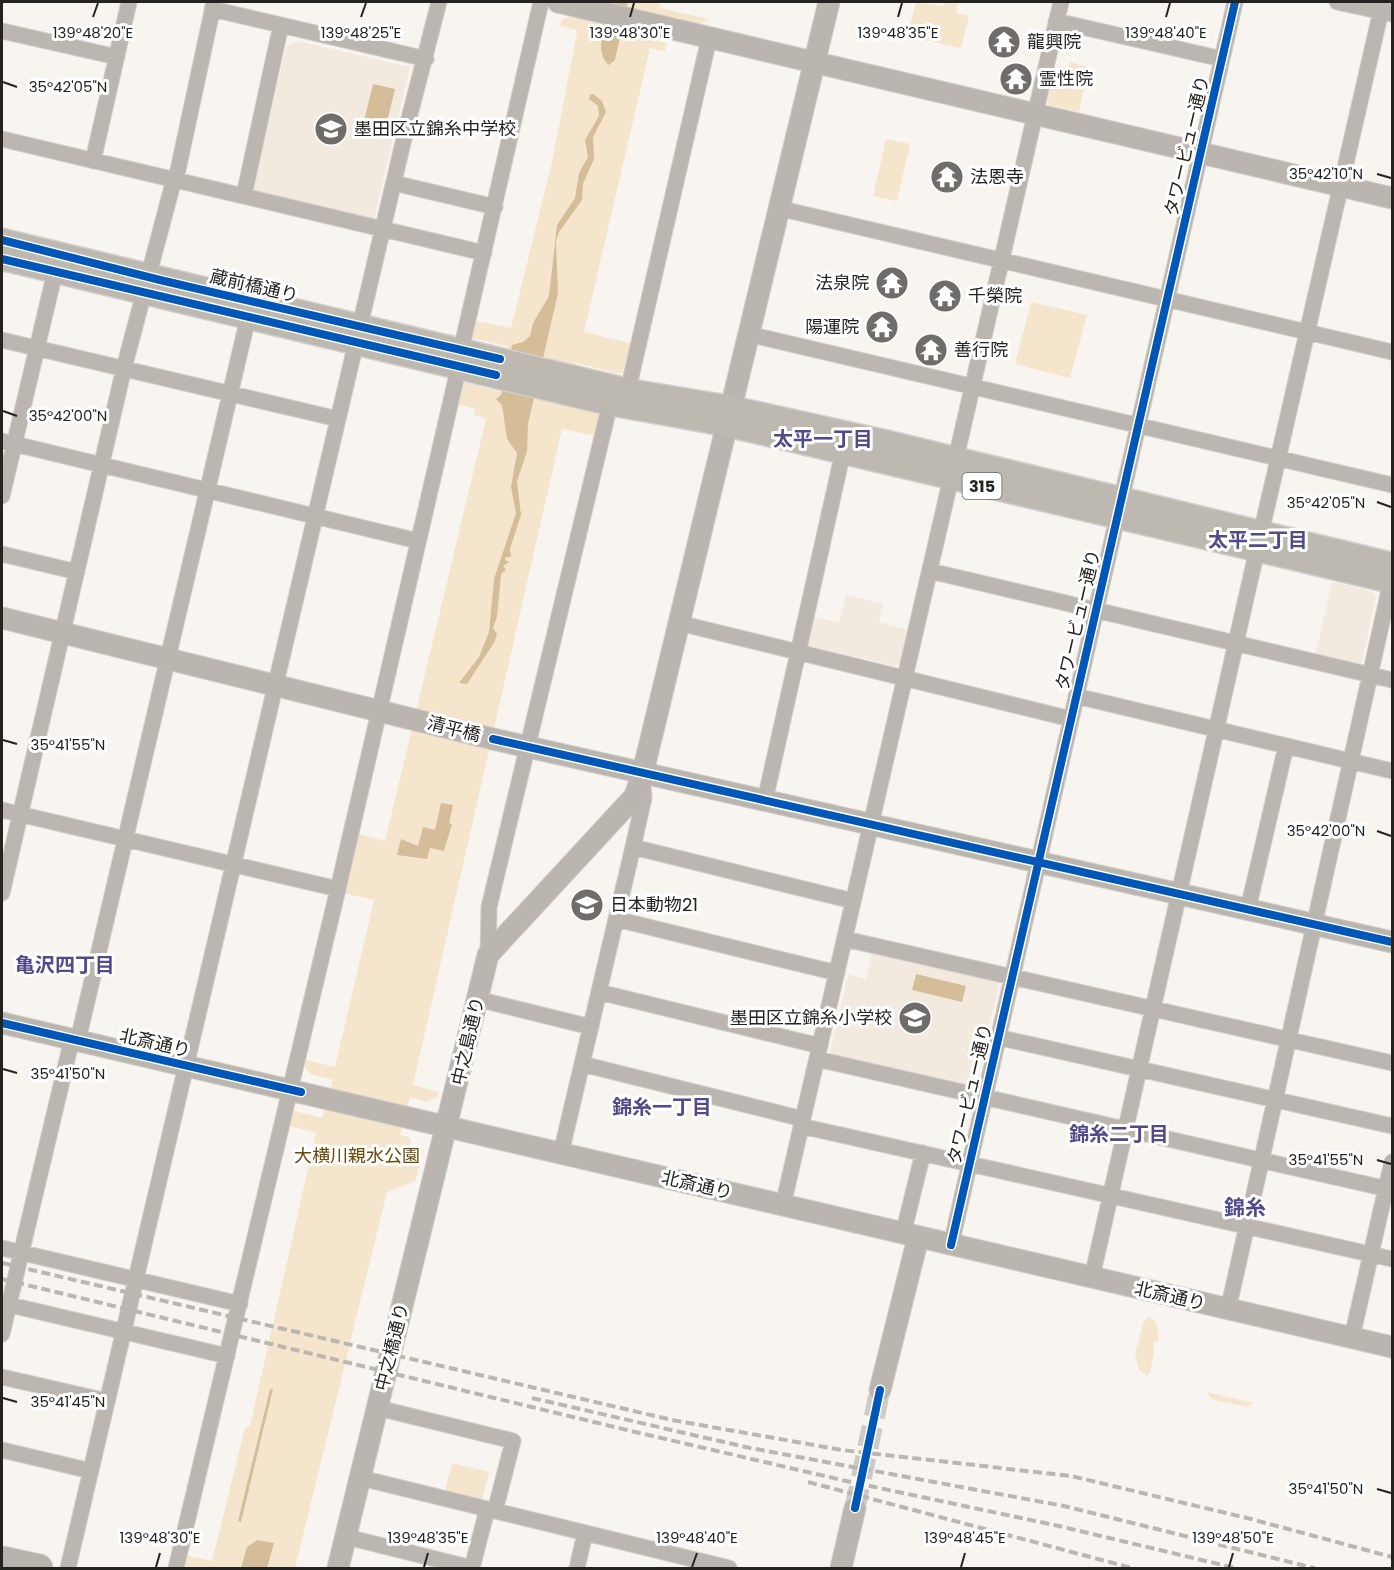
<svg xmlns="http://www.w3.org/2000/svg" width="1394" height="1570" font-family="Poppins,'Noto Sans JP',sans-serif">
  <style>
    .built { fill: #f2eadf }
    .green { fill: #f6e5cd }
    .water { fill: #d6bd99 }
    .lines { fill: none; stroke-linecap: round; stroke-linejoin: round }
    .secondary-tunnel { stroke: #cecac6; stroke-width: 21; stroke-dasharray: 21 10; stroke-linecap: butt }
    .street-casing { stroke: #d1cecb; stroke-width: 17 }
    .secondary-casing { stroke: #d1cecb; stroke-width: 23 }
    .primary-casing { stroke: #d1cecb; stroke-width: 25 }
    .highway-casing { stroke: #d1cecb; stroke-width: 29 }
    .street { stroke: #bbb6af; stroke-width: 15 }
    .secondary { stroke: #bab5af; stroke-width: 21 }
    .primary { stroke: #bdb8b0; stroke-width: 22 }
    .highway { stroke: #b7b3aa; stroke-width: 27 }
    .rail { stroke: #bab7b1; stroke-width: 4; stroke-dasharray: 9 4.5; stroke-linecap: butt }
    .cycleway-casing { stroke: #fff; stroke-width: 11 }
    .cycleway { stroke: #0057b8; stroke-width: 8 }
    .ticks { fill: none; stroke: #252320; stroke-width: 2 }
    .labels { text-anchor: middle; stroke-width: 6; stroke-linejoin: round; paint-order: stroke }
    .shield { fill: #fff; stroke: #666563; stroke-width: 1.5 }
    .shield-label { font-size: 16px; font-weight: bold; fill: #252320 }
    .poi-label { font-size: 18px; fill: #252320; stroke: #fff; text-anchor: start }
    .street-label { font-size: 18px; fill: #252320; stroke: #fff }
    .park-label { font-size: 18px; fill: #6a4909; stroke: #fff }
    .neighbourhood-label { font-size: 20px; font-weight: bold; fill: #524a89; stroke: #fff }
    .quarter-label { font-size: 21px; font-weight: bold; fill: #524a89; stroke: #fff }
    .ticks-label { font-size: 15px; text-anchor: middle; fill: #252320; stroke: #fff; stroke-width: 6; stroke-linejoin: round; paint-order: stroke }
  </style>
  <rect width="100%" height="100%" fill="#f8f4f0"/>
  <!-- built -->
  <path class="built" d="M297,41L410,67L374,219L253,190L286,47Z
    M1332,582L1372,591L1376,597L1361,666L1315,656Z
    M846,595L883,604L879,622L909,630L901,664L895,666L806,645L812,616L839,623Z
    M872,953L1000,982L974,1088L830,1054L848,974L866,979Z"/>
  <!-- green -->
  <path class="green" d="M588,2H661L660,8L708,19L699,24L659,14V16L652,39L666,43L665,51L650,48L584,332L633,344L622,374L576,363L567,405L601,415L596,436L562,429L413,1085L438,1092L437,1097L427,1102L410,1097L400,1135L411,1138L410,1146L424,1149L415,1181L387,1192L295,1568H183L184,1555L212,1561L245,1428L250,1426L316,1133L287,1125L291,1110L322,1118L333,1080L311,1074L304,1066L306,1060L335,1067L374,900L344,893L358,834L385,841L486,419L474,415L475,409L457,404L463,382L494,390L507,346L472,338L476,321L511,328L552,162L577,33V30L560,26L562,19L576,15Z
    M916,2L943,6L944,2H959L956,13L969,16L961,48L907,36Z
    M1070,62L1089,67L1079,112L1047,104L1053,79L1065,82Z
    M886,139L910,144L897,201L873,196Z
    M1031,302L1087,315L1070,378L1015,364Z
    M1149,1317L1156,1322L1159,1339L1156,1342H1153L1154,1352L1150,1373L1147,1376L1139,1370L1135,1354L1144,1321Z
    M1207,1392L1253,1403L1246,1407L1211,1399Z
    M452,1463L489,1472L482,1500L445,1491Z"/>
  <!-- water -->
  <path class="water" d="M611,2H628L615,60L609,65C592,52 607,18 611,2Z
    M373,84L395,89L383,138L361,133Z
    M593,94L602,101L606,112L593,137L594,159L583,184L582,200L559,232L556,241L558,293L528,424L527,452L517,481L521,515L510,549L511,557H506L505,560L509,562L503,566L506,570L501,574L497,617L493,628L497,634L495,641L467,684L459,683L479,657L489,632L494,579L516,513L511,487L517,453L507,439L502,405L496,399L501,395L512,345L523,342L530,336L533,323L549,296L557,225L575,198L579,173L588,157L585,140L599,116L598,106L589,99L590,95Z
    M441,803L453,805L449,823L452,824L444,851L430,848L427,859L397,855L401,839L418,846L423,827L435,830Z
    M916,974L966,986L962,1002L912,990Z
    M270,1389H273L241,1522L238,1521Z
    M257,1540L274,1543L267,1568H241L247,1547Z"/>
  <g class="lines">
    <!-- secondary-tunnel -->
    <path class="secondary-tunnel" d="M855,1508L880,1390"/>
    <defs>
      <path id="street" d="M1337,2L1392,14
        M212,9L426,59
        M1056,21L1222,59
        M2,31L117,57
        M2,139L484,253
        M93,161L129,2
        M394,183L495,207
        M244,195L281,25
        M778,208L1392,352
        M748,334L1392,485
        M2,340L338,419
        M461,350L541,2
        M628,390L709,39
        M2,441L418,541
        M956,458L1061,2
        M2,496L55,272
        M1261,533L1383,2
        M2,554L77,572
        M930,571L1392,680
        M679,623L1071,719
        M1076,696L1392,771
        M765,800L843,452
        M2,810L338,889
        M633,847L853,901
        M2,893L124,368L172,187L178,170L214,2
        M1248,909L1286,746
        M616,919L837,973
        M845,939L1392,1063
        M488,955L489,907L610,404
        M599,992L820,1046
        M477,999L591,1027
        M997,1037L1392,1126
        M78,1040L248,318
        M817,1059L1392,1190
        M582,1064L803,1119
        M801,1126L1392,1259
        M561,1153L633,847L644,798L643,784
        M783,1205L951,478
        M903,1234L923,1153
        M951,1245L1235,2
        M2,1248L240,1304
        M1092,1277L1257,550
        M2,1303L227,1356
        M1228,1310L1392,577
        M2,1334L72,1039
        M1352,1337L1392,1162
        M2,1377L107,1401
        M378,1408L513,1441L495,1511
        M2,1450L91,1471
        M361,1478L729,1568
        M347,1537L472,1568
        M68,1568L406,130L439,2
        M176,1568L338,889L459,366
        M472,1568L487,1510
        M577,1568L585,1533"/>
      <path id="secondary" d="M558,2L1392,198
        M2,618L493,739L1392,942
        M2,1023L1392,1347
        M880,1390L918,1238
        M338,1568L488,955L635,796L643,772L829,2
        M841,1568L855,1508"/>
      <path id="primary" d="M2,240L628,390L730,407L888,442L1392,564
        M2,259L610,404L726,425L1392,582"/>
      <path id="highway" d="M2,1560L39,1568"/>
    </defs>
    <!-- street casing -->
    <use href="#street" class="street-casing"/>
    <!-- secondary casing -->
    <use href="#secondary" class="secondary-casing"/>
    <!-- primary casing -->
    <use href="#primary" class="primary-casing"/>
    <!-- highway casing -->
    <use href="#highway" class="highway-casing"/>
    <!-- street -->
    <use href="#street" class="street"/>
    <!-- secondary -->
    <use href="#secondary" class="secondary"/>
    <!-- primary -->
    <use href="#primary" class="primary"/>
    <!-- highway -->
    <use href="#highway" class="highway"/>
    <!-- rail -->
    <path class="rail" d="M2,1263L672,1420L842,1450L1071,1476L1251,1519L1392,1557
      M2,1279L631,1431L846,1481L1059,1526L1235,1568
      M532,1398L750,1448L1064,1506L1314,1568
      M808,1482L1132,1568"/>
    <defs>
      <path id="cycleway" d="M2,240L160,280L500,359
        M2,259L496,375
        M493,739L1392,942
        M2,1023L301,1092
        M951,1245L1235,2
        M855,1508L880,1390"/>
    </defs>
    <!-- cycleway casing -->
    <use href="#cycleway" class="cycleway-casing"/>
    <!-- cycleway -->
    <use href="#cycleway" class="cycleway"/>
  </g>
  <!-- ticks -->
  <path class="ticks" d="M93,17L98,3M361,17L366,3M630,17L634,3M898,17L902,3M1166,17L1170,3M3,82L17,87M1377,174L1391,178M3,411L17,416M1377,502L1391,507M3,740L17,744M1377,831L1391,836M3,1069L17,1073M1377,1160L1391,1164M3,1398L17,1402M1377,1489L1391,1493M156,1567L160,1553M424,1567L428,1553M692,1567L697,1553M961,1567L965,1553M1229,1567L1233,1553"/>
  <!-- icons -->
  <defs>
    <symbol id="temple-disc" viewBox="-11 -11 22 22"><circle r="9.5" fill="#6f6c69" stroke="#fff"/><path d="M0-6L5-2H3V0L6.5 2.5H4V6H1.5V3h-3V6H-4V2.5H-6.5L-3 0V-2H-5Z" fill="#fff"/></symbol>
    <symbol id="school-disc" viewBox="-11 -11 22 22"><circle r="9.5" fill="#6f6c69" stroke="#fff"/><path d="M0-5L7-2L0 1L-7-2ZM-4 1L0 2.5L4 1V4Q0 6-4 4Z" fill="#fff"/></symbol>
    <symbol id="university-disc" viewBox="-11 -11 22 22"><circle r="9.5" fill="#6f6c69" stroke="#fff"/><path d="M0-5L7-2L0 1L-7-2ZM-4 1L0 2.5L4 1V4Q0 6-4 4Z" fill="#fff"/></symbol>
  </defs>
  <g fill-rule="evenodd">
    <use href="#temple-disc" x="985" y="23" width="38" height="38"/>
    <use href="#temple-disc" x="997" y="60" width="38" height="38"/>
    <use href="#school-disc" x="312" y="110" width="38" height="38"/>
    <use href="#temple-disc" x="928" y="158" width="38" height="38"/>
    <use href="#temple-disc" x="873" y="264" width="38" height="38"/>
    <use href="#temple-disc" x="926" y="277" width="38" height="38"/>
    <use href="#temple-disc" x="863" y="308" width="38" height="38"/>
    <use href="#temple-disc" x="912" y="331" width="38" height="38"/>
    <use href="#university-disc" x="568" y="886" width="38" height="38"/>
    <use href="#school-disc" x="896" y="999" width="38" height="38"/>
  </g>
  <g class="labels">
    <!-- shield labels -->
    <rect class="shield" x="962.5" y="473" width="39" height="26" rx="4.5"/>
    <g class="shield-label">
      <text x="982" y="492">315</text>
    </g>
    <!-- poi labels -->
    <g class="poi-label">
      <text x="1027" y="48">龍興院</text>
      <text x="1039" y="85">霊性院</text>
      <text x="354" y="135">墨田区立錦糸中学校</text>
      <text x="970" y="183">法恩寺</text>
      <text x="869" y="289" text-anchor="end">法泉院</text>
      <text x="968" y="302">千榮院</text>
      <text x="859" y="333" text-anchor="end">陽運院</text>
      <text x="954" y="356">善行院</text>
      <text x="610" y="911">日本動物21</text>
      <text x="892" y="1024" text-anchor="end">墨田区立錦糸小学校</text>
    </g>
    <!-- street labels -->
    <g class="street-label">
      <text transform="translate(1187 146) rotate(-77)" y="6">タワービュー通り</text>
      <text transform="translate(254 286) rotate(13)" y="6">蔵前橋通り</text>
      <text transform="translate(1078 620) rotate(-77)" y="6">タワービュー通り</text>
      <text transform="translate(454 729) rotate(14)" y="6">清平橋</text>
      <text transform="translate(468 1041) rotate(-77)" y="6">中之島通り</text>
      <text transform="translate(155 1043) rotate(13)" y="6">北斎通り</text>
      <text transform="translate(970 1094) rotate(-77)" y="6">タワービュー通り</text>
      <text transform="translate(697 1185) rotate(13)" y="6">北斎通り</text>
      <text transform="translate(1170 1296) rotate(13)" y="6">北斎通り</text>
      <text transform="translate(392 1347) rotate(-76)" y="6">中之橋通り</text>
    </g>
    <!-- park labels -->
    <g class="park-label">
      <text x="357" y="1162">大横川親水公園</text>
    </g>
    <!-- neighbourhood labels -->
    <g class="neighbourhood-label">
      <text x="823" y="446">太平一丁目</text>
      <text x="1258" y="547">太平二丁目</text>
      <text x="65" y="972">亀沢四丁目</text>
      <text x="662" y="1114">錦糸一丁目</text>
      <text x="1119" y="1141">錦糸二丁目</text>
    </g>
    <!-- quarter labels -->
    <g class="quarter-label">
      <text x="1245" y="1215">錦糸</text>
    </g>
  </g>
  <g class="ticks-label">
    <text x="93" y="38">139°48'20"E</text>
    <text x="361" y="38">139°48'25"E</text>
    <text x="630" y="38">139°48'30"E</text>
    <text x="898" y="38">139°48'35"E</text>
    <text x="1166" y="38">139°48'40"E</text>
    <text x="68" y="92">35°42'05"N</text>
    <text x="1326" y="179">35°42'10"N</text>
    <text x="68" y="421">35°42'00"N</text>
    <text x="1326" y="508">35°42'05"N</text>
    <text x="68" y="750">35°41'55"N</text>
    <text x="1326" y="836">35°42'00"N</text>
    <text x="68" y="1079">35°41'50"N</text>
    <text x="1326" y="1165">35°41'55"N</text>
    <text x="68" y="1407">35°41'45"N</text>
    <text x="1326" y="1494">35°41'50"N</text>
    <text x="160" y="1543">139°48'30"E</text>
    <text x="428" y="1543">139°48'35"E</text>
    <text x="697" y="1543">139°48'40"E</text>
    <text x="965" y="1543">139°48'45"E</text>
    <text x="1233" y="1543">139°48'50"E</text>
  </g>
  <!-- border -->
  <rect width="1394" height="1570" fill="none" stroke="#252320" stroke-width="6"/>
</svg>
